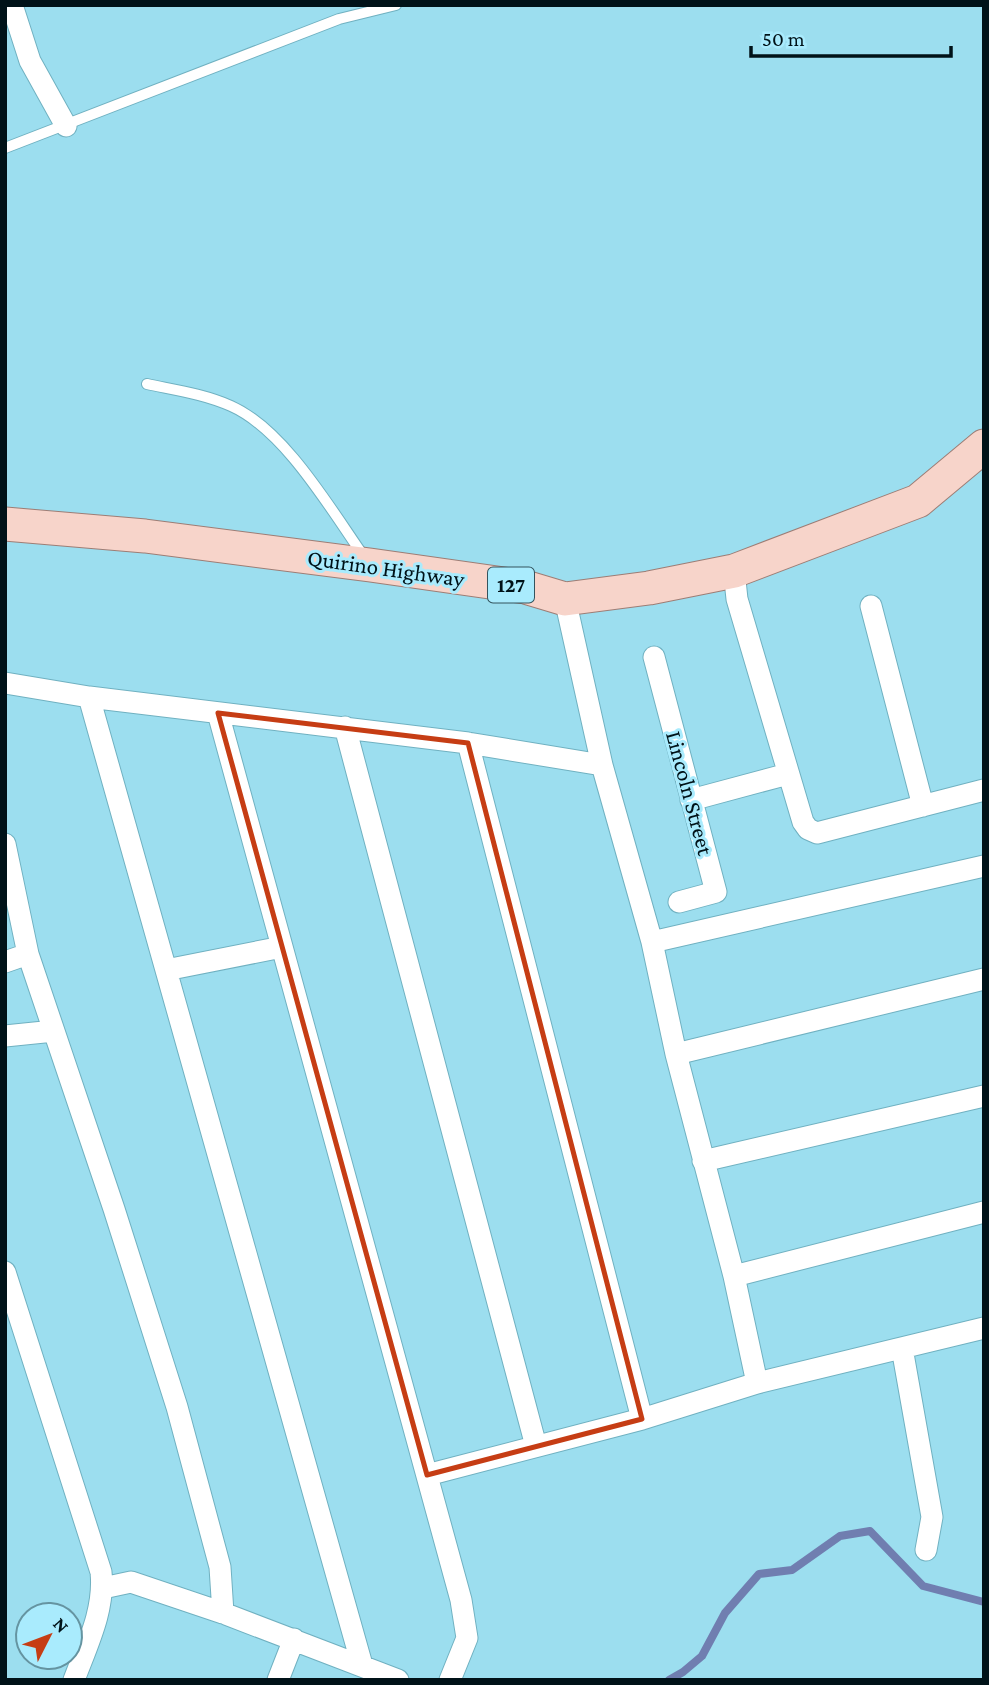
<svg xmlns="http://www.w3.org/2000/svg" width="989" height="1685" font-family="'Crimson Pro',serif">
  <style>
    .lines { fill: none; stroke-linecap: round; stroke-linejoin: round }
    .stream { stroke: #707eb0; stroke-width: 8 }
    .lane-casing { stroke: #70b1c1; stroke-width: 12 }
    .street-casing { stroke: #70b1c1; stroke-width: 23 }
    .primary-casing { stroke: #9d7d75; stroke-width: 35 }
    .lane { stroke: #fff; stroke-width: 10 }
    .street { stroke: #fff; stroke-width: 21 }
    .primary { stroke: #f7d4ca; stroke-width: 33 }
    .marked { fill: none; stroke: #c63d14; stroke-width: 5; stroke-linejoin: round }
    .labels { text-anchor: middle; stroke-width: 6; stroke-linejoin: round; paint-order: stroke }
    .shield { fill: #a9ebfd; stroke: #33535d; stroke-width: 2 }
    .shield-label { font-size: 21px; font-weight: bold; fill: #001218 }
    .street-label { font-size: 23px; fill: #001218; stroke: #a9ebfd }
  </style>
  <rect width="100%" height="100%" fill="#9cdeef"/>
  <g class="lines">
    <!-- stream -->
    <path class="stream" d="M669,1680L683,1672L702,1656L725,1613L759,1574L792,1570L840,1536L870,1531L923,1586L984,1602"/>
    <defs>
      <path id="lane" d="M5,148L339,19L396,5
        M147,384C175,390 204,394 231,406C285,430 331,510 365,558"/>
      <path id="street" d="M12,5L30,61L66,126
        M734,571L737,599L803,822L808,829L817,833L984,790
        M565,599L602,765L652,942L676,1054L734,1276L757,1383
        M871,606L923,806
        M654,657L716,892L679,902
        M5,683L89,697L468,743L602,765
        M89,697L362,1665
        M218,713L461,1600L467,1638L450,1680
        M345,727L536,1446
        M468,743L642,1419
        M691,800L788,774
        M5,844L28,954L114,1209L177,1407L220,1567L223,1613
        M652,942L984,866
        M5,962L28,954
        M166,970L282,947
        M5,1036L54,1031
        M676,1054L984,979
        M703,1161L984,1096
        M5,1272L101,1572C105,1610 87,1645 74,1680
        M734,1276L984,1212
        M902,1348L932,1517L926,1550
        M427,1475L642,1419L757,1383L984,1328
        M103,1588L131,1582L223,1613L398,1680
        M278,1680L294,1639"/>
      <path id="primary" d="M5,524L145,536L370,565L525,587L565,599L649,588L734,571L918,501L984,446"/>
    </defs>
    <!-- lane casing -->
    <use href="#lane" class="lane-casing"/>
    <!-- street casing -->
    <use href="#street" class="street-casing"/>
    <!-- primary casing -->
    <use href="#primary" class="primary-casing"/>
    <!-- lane -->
    <use href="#lane" class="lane"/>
    <!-- street -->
    <use href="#street" class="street"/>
    <!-- primary -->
    <use href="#primary" class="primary"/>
  </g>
  <!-- marked area -->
  <path class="marked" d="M218,713L468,743L642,1419L427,1475Z"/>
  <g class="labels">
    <!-- shield labels -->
    <rect class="shield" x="488" y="567.5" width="46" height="35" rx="5"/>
    <g class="shield-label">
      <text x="511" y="592">127</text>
    </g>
    <!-- street labels -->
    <g class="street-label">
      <text transform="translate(386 568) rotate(8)" y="8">Quirino Highway</text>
      <text transform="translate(690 793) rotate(75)" y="8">Lincoln Street</text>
    </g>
  </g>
  <!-- border -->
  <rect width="989" height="1685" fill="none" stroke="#001218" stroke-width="14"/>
  <!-- north arrow -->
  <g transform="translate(49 1636) rotate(48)"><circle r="33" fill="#a9ebfd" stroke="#6594a1" stroke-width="2"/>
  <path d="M0-5L12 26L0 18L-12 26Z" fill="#c63d14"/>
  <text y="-10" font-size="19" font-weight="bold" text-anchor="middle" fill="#001218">N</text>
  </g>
  <!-- scale -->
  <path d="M751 46v10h200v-10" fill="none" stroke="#001218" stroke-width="3.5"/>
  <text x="762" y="46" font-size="21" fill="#001218" stroke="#a9ebfd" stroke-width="5" paint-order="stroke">50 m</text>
</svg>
